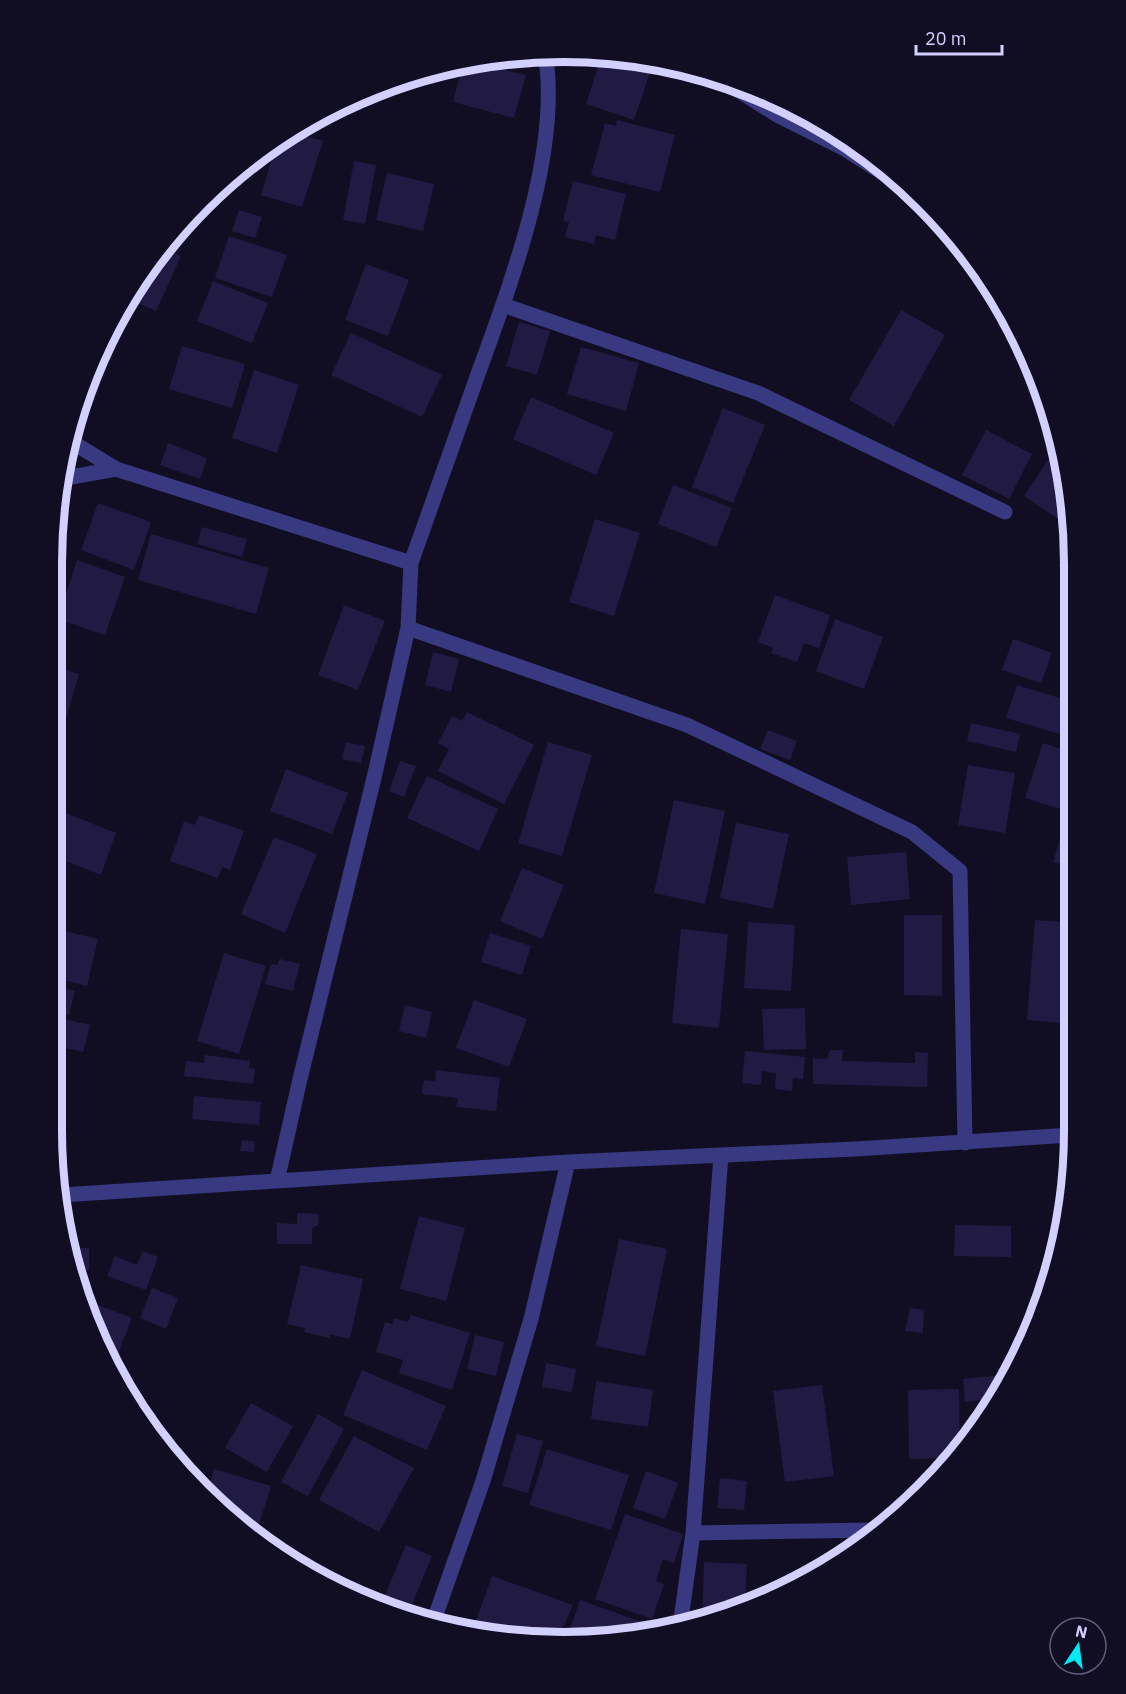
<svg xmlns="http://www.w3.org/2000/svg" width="1126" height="1694" font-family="'IBM Plex Sans',sans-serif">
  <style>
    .building { fill: #211a43 }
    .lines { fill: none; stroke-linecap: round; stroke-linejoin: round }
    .minor { stroke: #393981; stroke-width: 15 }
    .rim { fill: none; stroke: #d3d0ff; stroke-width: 8 }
  </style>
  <rect width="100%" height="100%" fill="#110e23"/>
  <!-- building -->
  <path class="building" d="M602,54L630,55L654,61L634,120L586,104Z
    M472,62L526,75L514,118L453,102L463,63Z
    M617,120L675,135L660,192L591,175L605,123L616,126Z
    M292,132L323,141L302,207L261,195L278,140Z
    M354,161L376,165L365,224L343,220Z
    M387,173L434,184L423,231L376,220Z
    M573,181L626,194L615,240L596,235L594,244L565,237L569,222L563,221Z
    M239,210L262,217L255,238L232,231Z
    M181,223L174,243L168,241L178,225Z
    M229,236L287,255L272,297L215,278Z
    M163,248L181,256L156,311L129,299Z
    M366,264L409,280L388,336L345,320Z
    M213,281L268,303L252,343L197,321Z
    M901,310L945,335L894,426L849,400Z
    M519,322L550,331L537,375L506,366Z
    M351,333L442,375L422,417L331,375Z
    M182,346L245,364L232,408L169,389Z
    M581,347L639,363L626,411L567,394Z
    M254,370L299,385L277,453L232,438Z
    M531,397L614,433L596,475L513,439Z
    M723,408L765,425L733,503L692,487Z
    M986,430L1032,454L1009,499L962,475Z
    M168,443L207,458L200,479L160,465Z
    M1054,451L1062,456L1070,507L1061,521L1024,496Z
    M673,485L732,508L716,547L658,524Z
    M98,503L151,522L134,570L81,550Z
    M595,519L640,533L614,616L569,602Z
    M202,527L247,539L242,557L197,544Z
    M1074,528V572L1058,566Z
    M151,534L269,568L256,614L138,580Z
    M55,552L66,555L55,591Z
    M77,560L125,577L105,635L58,619Z
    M775,595L830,615L819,648L804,643L797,662L771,653L773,648L758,642Z
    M344,605L385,621L358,690L318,675Z
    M835,619L883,637L864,689L816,671Z
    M1013,639L1052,653L1041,683L1002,670Z
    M433,652L459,659L451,692L425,685Z
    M54,654L64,657V669L79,674L59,742L54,741Z
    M1017,685L1073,702V738L1006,718Z
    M467,712L534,745L504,804L438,771L449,749L438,743L452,716L462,721Z
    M971,723L1020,734L1016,752L967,741Z
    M768,730L797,741L790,760L760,749Z
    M346,742L365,746L361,763L342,759Z
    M548,742L592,755L562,856L518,843Z
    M1043,743L1073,753V771L1060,809L1025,798Z
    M400,761L416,766L404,797L389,791Z
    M968,765L1015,773L1005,833L958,825Z
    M286,769L348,793L332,834L270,811Z
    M427,776L498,809L479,851L407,818Z
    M674,800L725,811L705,904L654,893Z
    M53,808L116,833L101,875L53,856Z
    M199,815L244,831L230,870L222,867L218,878L170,861L184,821L195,825Z
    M1065,822L1072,825V889L1059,885L1066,866L1053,862Z
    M736,823L789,834L773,909L720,898Z
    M274,837L317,854L285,933L241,914Z
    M906,852L910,899L851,905L847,857Z
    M522,868L564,885L542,939L500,921Z
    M904,915H942V996L904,995Z
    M1035,920L1072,923L1071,1024L1027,1020Z
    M748,922L795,925L791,991L744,988Z
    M52,928L98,939L87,986L52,977Z
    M681,929L728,934L719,1028L672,1023Z
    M490,933L531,946L522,975L481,962Z
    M224,953L266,966L239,1054L197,1041Z
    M280,959L300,964L293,991L265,984L271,964L277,965Z
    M52,985L75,991L69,1015L52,1011Z
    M474,1000L527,1019L509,1067L456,1048Z
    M405,1005L432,1012L426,1038L399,1031Z
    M805,1008L806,1049L764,1050L762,1009Z
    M52,1016L90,1025L83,1052L52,1045Z
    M830,1050H843L842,1061L915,1063V1052L928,1053L927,1087L813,1084V1058L827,1059Z
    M745,1051L805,1057L803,1079L793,1078L792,1091L775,1089L776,1073L762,1071L761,1085L742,1083Z
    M205,1055L250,1061L249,1068L255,1069L253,1084L184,1076L186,1061L204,1063Z
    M436,1070L500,1078L496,1111L456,1107L458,1098L422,1094L424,1080L435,1081Z
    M194,1096L261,1102L259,1125L192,1119Z
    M242,1140L255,1142L254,1152L240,1151Z
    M297,1213L319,1214L318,1225L312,1228V1244H277V1223L297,1224Z
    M419,1216L465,1228L446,1301L400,1289Z
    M955,1225L1011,1226V1257L954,1256Z
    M619,1239L667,1249L645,1356L596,1346Z
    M70,1248H89V1270H74Z
    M143,1251L158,1257L146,1290L107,1276L115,1256L137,1265Z
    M301,1265L363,1279L350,1339L330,1334V1338L304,1332L305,1328L287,1324Z
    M152,1288L178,1298L166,1329L140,1318Z
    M88,1301L132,1318L113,1366L85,1308Z
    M910,1308L924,1310L923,1333L905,1331Z
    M411,1315L470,1333L452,1390L399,1373L403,1360L376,1352L385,1322L392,1324L394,1318L408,1322Z
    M475,1335L504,1342L496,1376L467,1369Z
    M546,1363L576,1369L572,1392L542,1387Z
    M362,1370L446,1406L427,1450L343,1415Z
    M1001,1375V1389L995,1398L965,1402L963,1379Z
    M596,1381L653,1390L648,1427L591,1419Z
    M822,1385L834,1476L785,1482L773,1391Z
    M959,1389L960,1451L955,1458L909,1459L908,1390Z
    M251,1403L293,1426L267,1472L225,1448Z
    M318,1414L344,1429L308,1496L281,1482Z
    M517,1434L543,1441L528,1493L502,1486Z
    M354,1436L414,1468L379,1532L319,1500Z
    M547,1449L629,1475L611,1530L529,1505Z
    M214,1469L271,1486L258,1528L236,1521L208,1491Z
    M646,1471L678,1483L665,1519L633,1508Z
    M720,1478L747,1481L744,1510L717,1508Z
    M625,1514L683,1534L674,1563L663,1559L656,1581L664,1584L652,1619L595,1599Z
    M406,1545L432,1556L408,1614L380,1607Z
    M704,1562L747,1564L745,1605L702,1623Z
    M492,1576L573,1605L558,1639L537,1641L475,1623Z
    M580,1600L661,1629L567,1638Z"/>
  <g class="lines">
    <!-- minor -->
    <path class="minor" d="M714,75L777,115L843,148L895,181L909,187
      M503,305L758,393L1005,512
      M72,442L116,469
      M60,479L116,469L411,563L408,628L374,778L300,1079L277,1181
      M411,563C433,500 456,437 478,374C511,283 562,149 545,53
      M408,628L687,725L912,832L960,871L965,1143
      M62,1195L568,1162L855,1149L1071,1135
      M693,1533L873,1530
      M434,1620L483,1481L531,1319L568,1162
      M680,1627L693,1533L721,1155"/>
  </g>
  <!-- crop -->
  <path d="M0 0H1126V1694H0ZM563 62H563A501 501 0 0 1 1064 563V1131A501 501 0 0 1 563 1632H563A501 501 0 0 1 62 1131V563A501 501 0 0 1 563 62Z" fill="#110e23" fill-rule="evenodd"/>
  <path class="rim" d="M563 62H563A501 501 0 0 1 1064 563V1131A501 501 0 0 1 563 1632H563A501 501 0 0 1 62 1131V563A501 501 0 0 1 563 62Z"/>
  <!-- north arrow -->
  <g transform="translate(1078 1646) rotate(13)"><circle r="28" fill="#110e23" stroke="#5f5c7b" stroke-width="1.5"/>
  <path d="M0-4.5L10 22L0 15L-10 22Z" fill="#02e9f8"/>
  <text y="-9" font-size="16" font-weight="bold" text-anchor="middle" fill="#d3d0ff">N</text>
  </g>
  <!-- scale -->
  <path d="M916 45v9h86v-9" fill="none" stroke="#d3d0ff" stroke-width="3"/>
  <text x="925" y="45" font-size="18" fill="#d3d0ff" stroke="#110e23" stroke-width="4.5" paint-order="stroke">20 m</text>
</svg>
